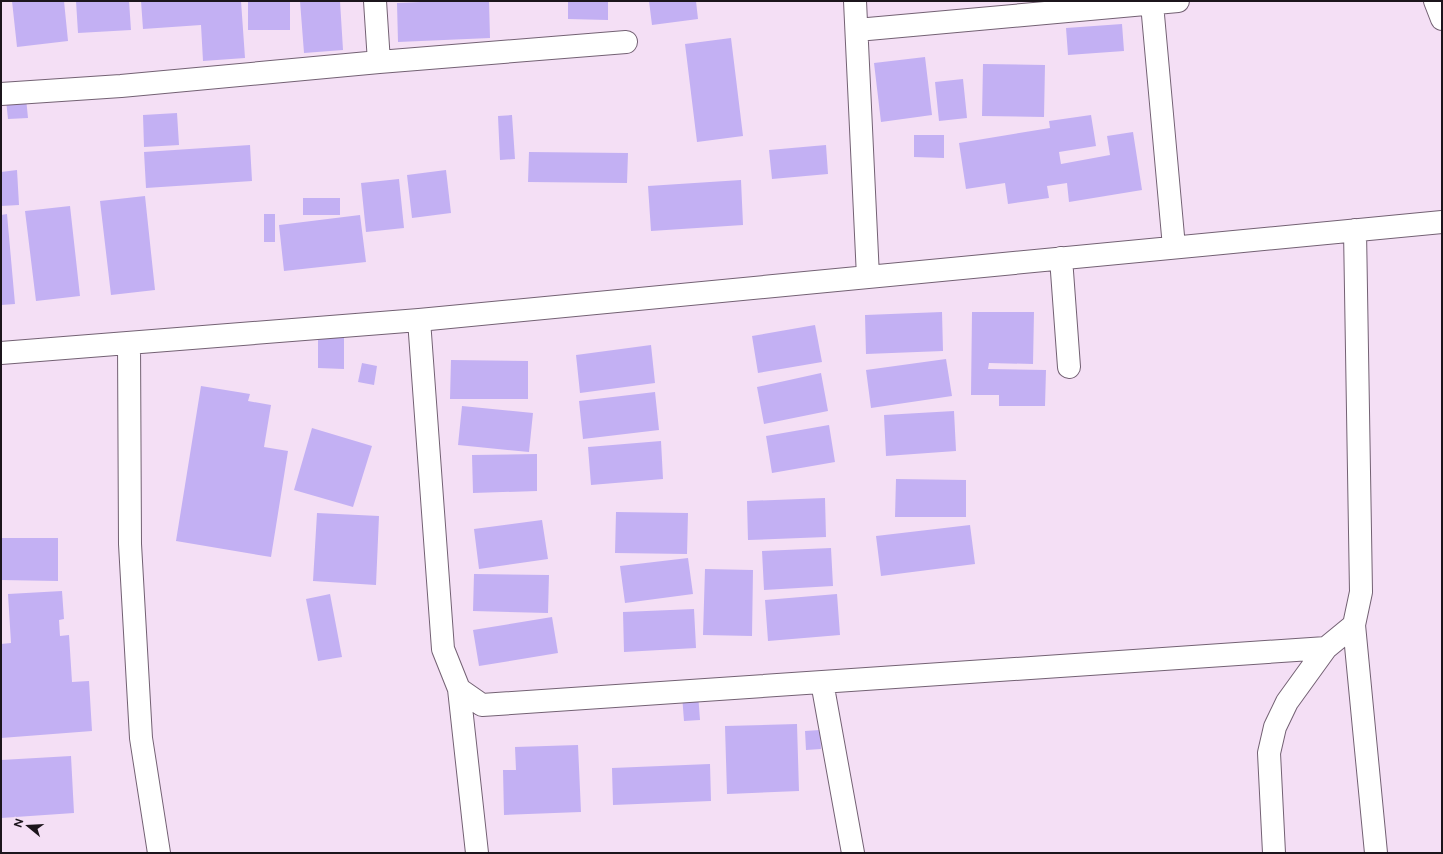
<svg xmlns="http://www.w3.org/2000/svg" width="1443" height="854" font-family="'Public Sans',sans-serif">
  <style>
    .building { fill: #c3b0f3 }
    .lines { fill: none; stroke-linecap: round; stroke-linejoin: round }
    .minor-casing { stroke: #736173; stroke-width: 24 }
    .minor { stroke: #fff; stroke-width: 22 }
  </style>
  <rect width="100%" height="100%" fill="#f4dff5"/>
  <!-- building -->
  <path class="building" d="M12,1H64L68,41L17,47Z
    M76,1H129L131,30L78,33Z
    M141,1H241L245,58L203,61L201,25L143,29Z
    M248,1H290V30H248Z
    M300,1H340L343,50L304,53Z
    M444,1H489L490,38L398,42L397,3Z
    M568,1H608V20L568,19Z
    M649,1H696L698,19L652,25Z
    M1122,24L1124,51L1068,55L1066,28Z
    M731,38L743,136L697,142L685,44Z
    M925,57L932,115L881,122L874,63Z
    M983,64L1045,65L1044,117L982,116Z
    M963,79L967,118L939,121L935,82Z
    M26,98L28,118L8,119L6,100Z
    M177,113L179,145L144,147L143,115Z
    M512,115L515,159L500,160L498,116Z
    M1091,115L1096,146L1059,152L1061,164L1110,155L1107,136L1133,132L1142,190L1069,202L1067,183L1047,186L1049,198L1008,204L1005,183L966,189L959,143L1050,128L1049,121Z
    M914,135H944V158L914,157Z
    M250,145L252,181L146,188L144,152Z
    M826,145L828,174L772,179L769,150Z
    M529,152L628,153L627,183L528,182Z
    M17,170L19,205L1,206V172Z
    M446,170L451,213L412,218L407,175Z
    M399,179L404,228L366,232L361,183Z
    M741,180L743,225L651,231L648,186Z
    M145,196L155,290L111,295L100,201Z
    M303,198H340V215H303Z
    M70,206L80,296L36,301L25,211Z
    M7,214L15,304L1,305V215Z
    M264,214H275V242H264Z
    M360,215L366,262L284,271L279,225Z
    M942,312L943,351L866,354L865,315Z
    M972,312H1034L1033,364L989,363L988,369L1046,370L1045,406H999V395H971Z
    M815,325L822,362L758,373L752,336Z
    M318,336H344V369L318,368Z
    M651,345L655,383L580,393L576,355Z
    M946,359L952,396L871,408L866,370Z
    M451,360L528,361V399H450Z
    M362,363L377,366L374,385L358,382Z
    M821,373L828,411L764,424L757,387Z
    M201,386L250,394L248,401L271,405L264,447L288,451L271,557L176,541Z
    M655,392L659,430L583,439L579,401Z
    M462,406L533,413L529,452L458,445Z
    M954,411L956,451L886,456L884,415Z
    M829,425L835,462L772,473L766,436Z
    M312,428L372,446L353,507L294,490Z
    M661,441L663,479L591,485L588,447Z
    M537,454V491L473,493L472,455Z
    M896,479L966,480V517H895Z
    M825,498L826,537L748,540L747,501Z
    M616,512L688,513L687,554L615,553Z
    M317,513L379,516L376,585L313,581Z
    M542,520L548,559L479,569L474,529Z
    M970,525L975,564L881,576L876,536Z
    M1,538H58V581L1,580Z
    M831,548L833,586L764,590L762,551Z
    M688,558L693,594L625,603L620,566Z
    M705,569L753,570L752,636L703,635Z
    M474,574L549,575L548,613L473,611Z
    M62,591L64,619L59,620L60,636L69,635L72,682L89,681L92,731L1,738V644L11,643L8,594Z
    M330,594L342,657L318,661L306,599Z
    M837,594L840,635L768,641L765,600Z
    M694,609L696,648L624,652L623,612Z
    M552,617L558,653L479,666L473,630Z
    M698,693L700,720L684,721L682,695Z
    M797,724L799,791L727,794L725,726Z
    M820,730L821,749L806,750L805,731Z
    M578,745L581,812L504,815L503,770H516L515,747Z
    M71,756L74,813L1,818V760Z
    M710,764L711,801L613,805L612,768Z"/>
  <g class="lines">
    <defs>
      <path id="minor" d="M375,1L379,62
        M855,1L868,277
        M1435,1L1442,19
        M1152,4L1174,247
        M857,30L1178,1
        M1,94L121,86L379,62L626,42
        M1061,258L1069,367
        M419,320L443,649L459,689L482,705L1326,648L1354,625L1361,592L1355,230
        M129,343L130,544L141,738L159,853
        M1,353L419,320L1442,222
        M1354,625L1376,853
        M822,682L853,853
        M459,689L477,853
        M1274,853L1269,753L1275,727L1287,702L1326,648"/>
    </defs>
    <!-- minor casing -->
    <use href="#minor" class="minor-casing"/>
    <!-- minor -->
    <use href="#minor" class="minor"/>
  </g>
  <!-- border -->
  <rect width="1443" height="854" fill="none" stroke="#1c151c" stroke-width="4"/>
  <!-- north arrow -->
  <g transform="translate(28 826) rotate(288)" stroke="#f4dff5" stroke-width="3" paint-order="stroke">
  <path d="M0-3L7 15L0 10L-7 15Z" fill="#1c151c"/>
  <text y="-6" font-size="11" font-weight="bold" text-anchor="middle" fill="#1c151c">N</text>
  </g>
</svg>
